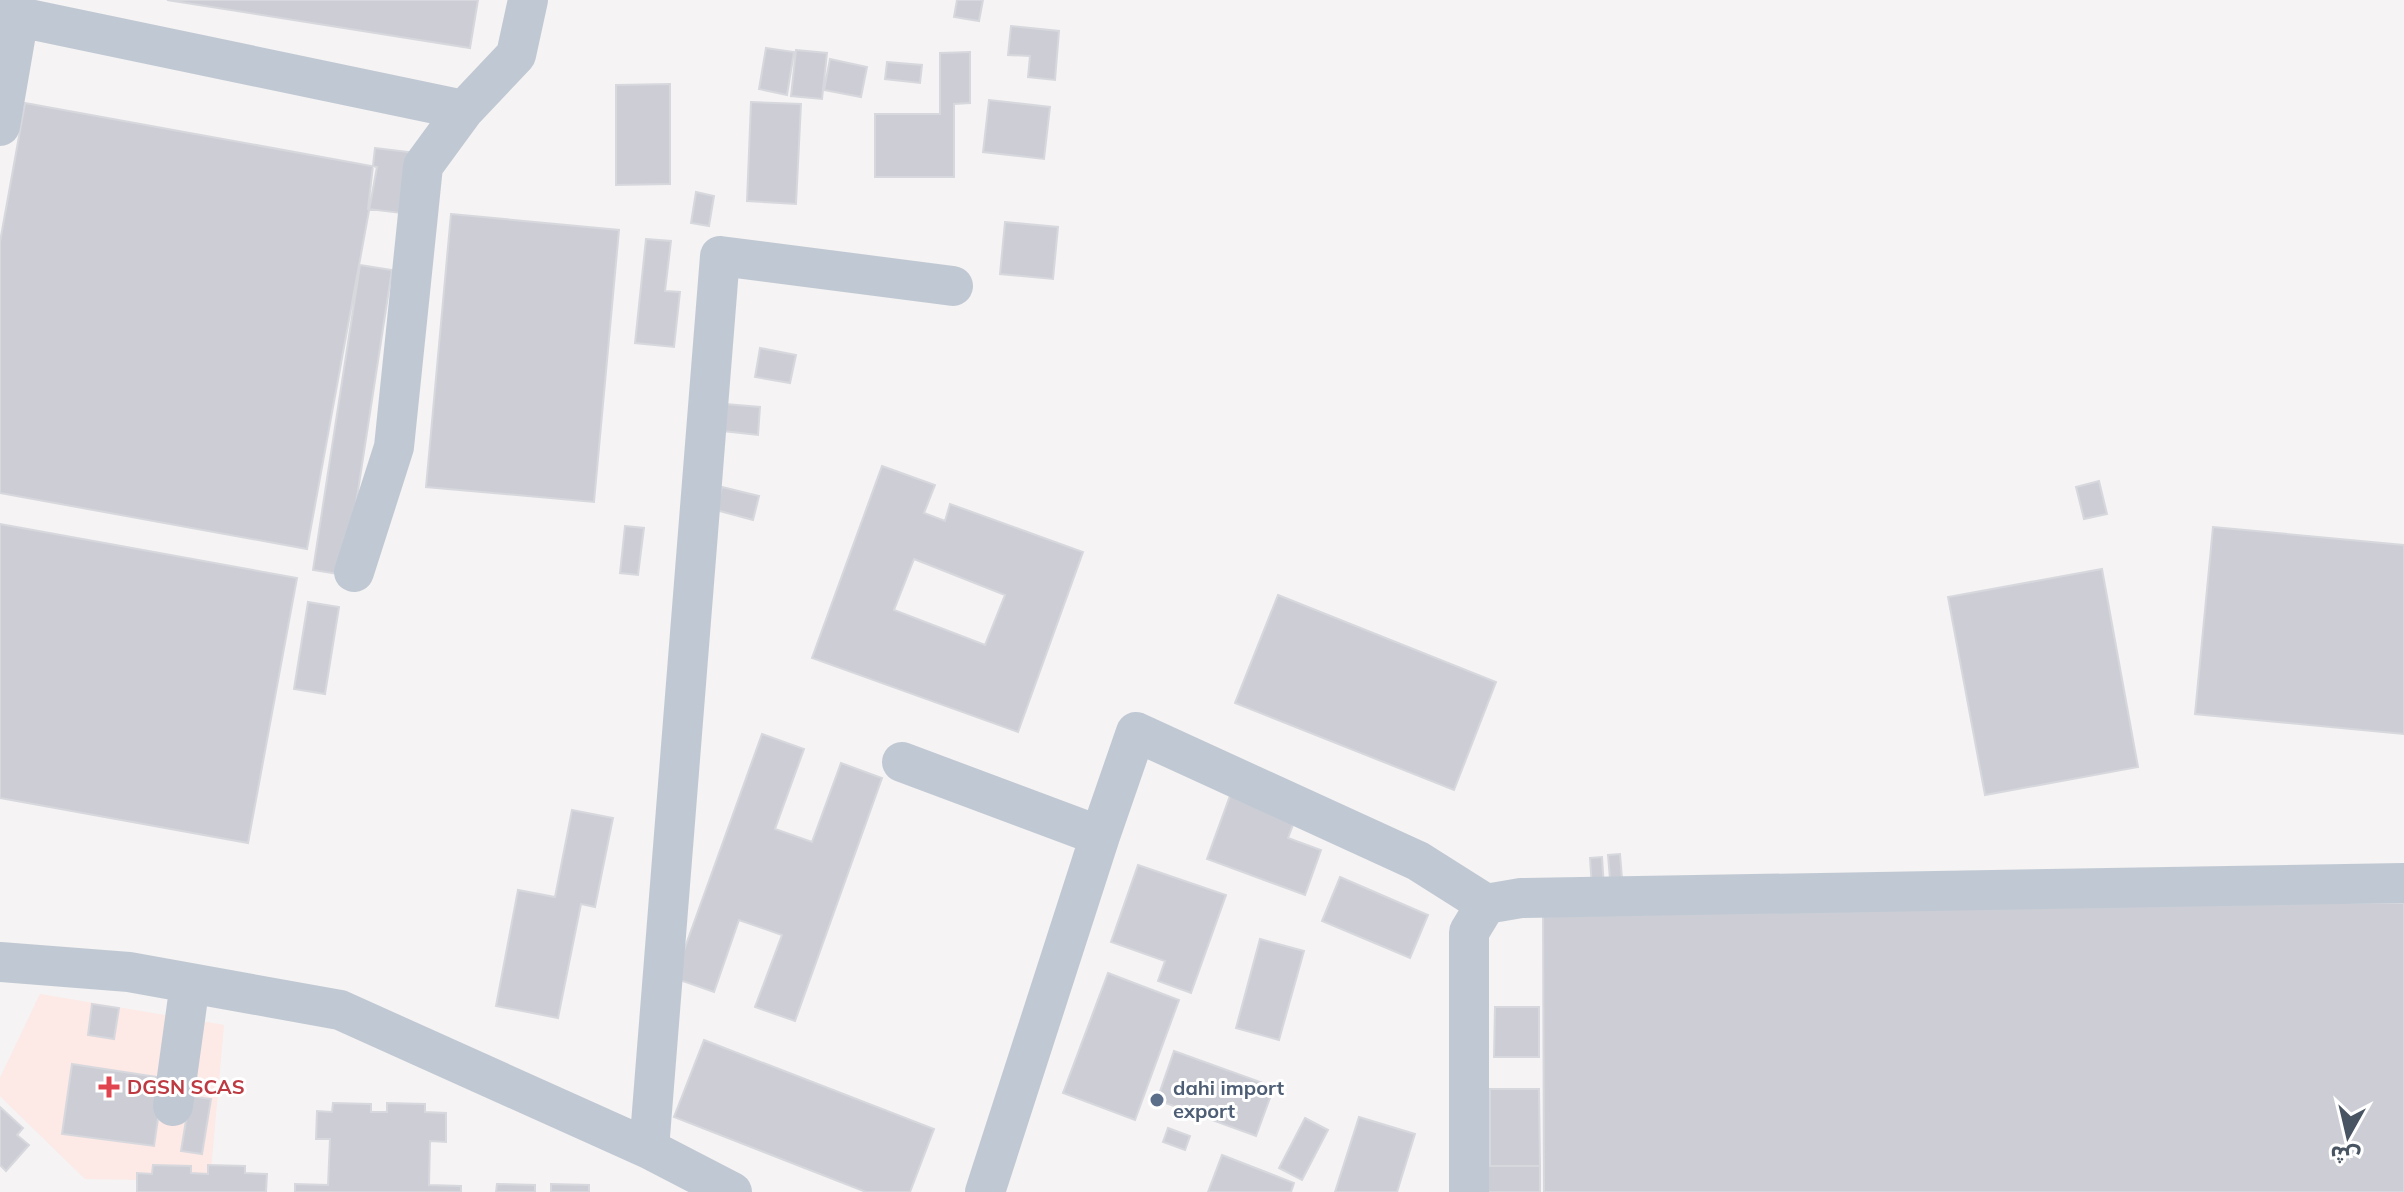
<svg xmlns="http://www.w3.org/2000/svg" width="2404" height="1192" font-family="Mulish,'Noto Sans Arabic',sans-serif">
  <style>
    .medical { fill: #fde9e5 }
    .building { fill: #cdced5; stroke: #d7d8de; stroke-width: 2; fill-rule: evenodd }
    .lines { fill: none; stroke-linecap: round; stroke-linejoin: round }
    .minor { stroke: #c0c9d3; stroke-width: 40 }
    .health-dot { fill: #e0444e; stroke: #fff; stroke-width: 3 }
    .service-dot { fill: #5c6f8a; stroke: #fff; stroke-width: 3 }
    .labels { text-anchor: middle; stroke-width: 6; stroke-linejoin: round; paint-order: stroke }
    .health-label { font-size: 20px; font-weight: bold; fill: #be3a42; stroke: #fff; text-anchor: start }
    .service-label { font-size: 20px; font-weight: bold; fill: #4e5e75; stroke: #fff; text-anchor: start }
  </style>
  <rect width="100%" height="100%" fill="#f5f3f3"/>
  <!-- medical -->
  <path class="medical" d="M40,994L224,1025L210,1181L85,1179L0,1096V1078Z"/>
  <!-- building -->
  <path class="building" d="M167,0H478L470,48Z
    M957,0H983L979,21L954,17Z
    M1011,26L1059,31L1055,80L1028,77L1030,56L1008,55Z
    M766,48L794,52L787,95L759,89Z
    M796,50L827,53L822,99L791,96Z
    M970,52V103L954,104V177H875V114H940V53Z
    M830,59L867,67L861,97L824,90Z
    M887,62L922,65L920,83L885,79Z
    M670,84V184L616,185V85Z
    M989,100L1050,107L1044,159L983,152Z
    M751,102L801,104L796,204L747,201Z
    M25,103L377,167L307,549L0,493V242Z
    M375,148L409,152L401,213L368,209Z
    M696,192L714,196L709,226L691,223Z
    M451,214L619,230L594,502L426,487Z
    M1005,222L1058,227L1053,279L1000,274Z
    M646,239L671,241L665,291L680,292L674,347L635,343Z
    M360,265L392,270L345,575L313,570Z
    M760,348L796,355L790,383L755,377Z
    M725,404L760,407L758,435L723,431Z
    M882,466L935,485L924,513L945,521L950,504L1083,552L1018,732L812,658ZM914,559L1005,595L985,645L894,610Z
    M2099,481L2107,514L2084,519L2076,487Z
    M722,487L759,496L753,520L716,510Z
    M0,524L297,578L248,843L0,798Z
    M625,526L644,528L638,575L620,573Z
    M2213,527L2404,545V734L2195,714Z
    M2102,569L2138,767L1985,795L1948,597Z
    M1278,595L1496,682L1454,790L1235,703Z
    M308,602L339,607L325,694L294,689Z
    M762,734L804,749L775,829L812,842L841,763L882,778L795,1021L755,1007L782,935L739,920L714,992L674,978Z
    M1231,793L1296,817L1288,838L1321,850L1305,895L1207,859Z
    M572,810L613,818L595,907L581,904L558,1018L496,1006L518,890L555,897Z
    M1620,854L1623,890L1611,891L1608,855Z
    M1602,857L1604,888L1592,889L1590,858Z
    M1138,865L1226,895L1191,993L1158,981L1165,961L1111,942Z
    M1340,877L1428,915L1410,958L1322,921Z
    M1543,903H2404V1192H1544Z
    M1260,939L1304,951L1279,1040L1236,1028Z
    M1108,973L1179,1000L1135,1120L1063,1093Z
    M92,1004L119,1008L114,1039L88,1035Z
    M1495,1007H1539V1057H1494Z
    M704,1040L934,1129L910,1192H866L674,1117Z
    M1174,1051L1274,1087L1256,1136L1157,1100Z
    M72,1064L164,1078L154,1146L62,1134Z
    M1490,1089H1539L1540,1166H1490Z
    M190,1096L211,1099L202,1154L181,1151Z
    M333,1103L371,1104V1112H387V1103L425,1104V1112L446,1113V1142L430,1141L429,1185L461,1186V1192H295V1184L328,1185L330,1139H316L317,1111L332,1112Z
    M0,1107L23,1128L17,1135L29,1145L6,1171L0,1165Z
    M1359,1117L1415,1134L1397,1192H1335Z
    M1305,1118L1328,1130L1302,1180L1279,1168Z
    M1168,1128L1190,1136L1185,1150L1163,1142Z
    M1222,1155L1294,1183L1291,1192H1208Z
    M153,1165L191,1166V1173L208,1174V1165L245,1166V1173L267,1174L266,1192H137V1173L152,1174Z
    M1473,1166H1540V1192H1473Z
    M497,1184L535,1185V1192H496Z
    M551,1184L589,1185V1192H551Z"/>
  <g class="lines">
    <!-- minor -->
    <path class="minor" d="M0,13L464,110
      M0,126L19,16
      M354,572L394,447L423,166L464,110L516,55L528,0
      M902,762L1100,836
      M0,962L129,972L340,1010L649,1149L732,1192
      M173,1106L190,983
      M649,1149L720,256L953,286
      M985,1192L1100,836L1136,732L1418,861L1486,904
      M1469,1192V932L1486,904L1521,898L2404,883"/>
  </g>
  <!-- markers -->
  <path class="health-dot" d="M105 1075h8v8h8v8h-8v8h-8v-8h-8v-8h8z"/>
  <circle class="service-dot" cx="1157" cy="1100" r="8"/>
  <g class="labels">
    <!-- health labels -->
    <g class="health-label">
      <text x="127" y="1094">DGSN SCAS</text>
    </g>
    <!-- service labels -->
    <g class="service-label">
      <text x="1173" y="1095">dahi import<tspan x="1173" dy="23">export</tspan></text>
    </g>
  </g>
  <!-- north arrow -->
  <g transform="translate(2348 1136) rotate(188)" stroke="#ffffff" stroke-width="6" paint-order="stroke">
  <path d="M0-6L14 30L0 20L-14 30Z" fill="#495462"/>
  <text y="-12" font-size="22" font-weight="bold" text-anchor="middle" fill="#495462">ش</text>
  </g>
</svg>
